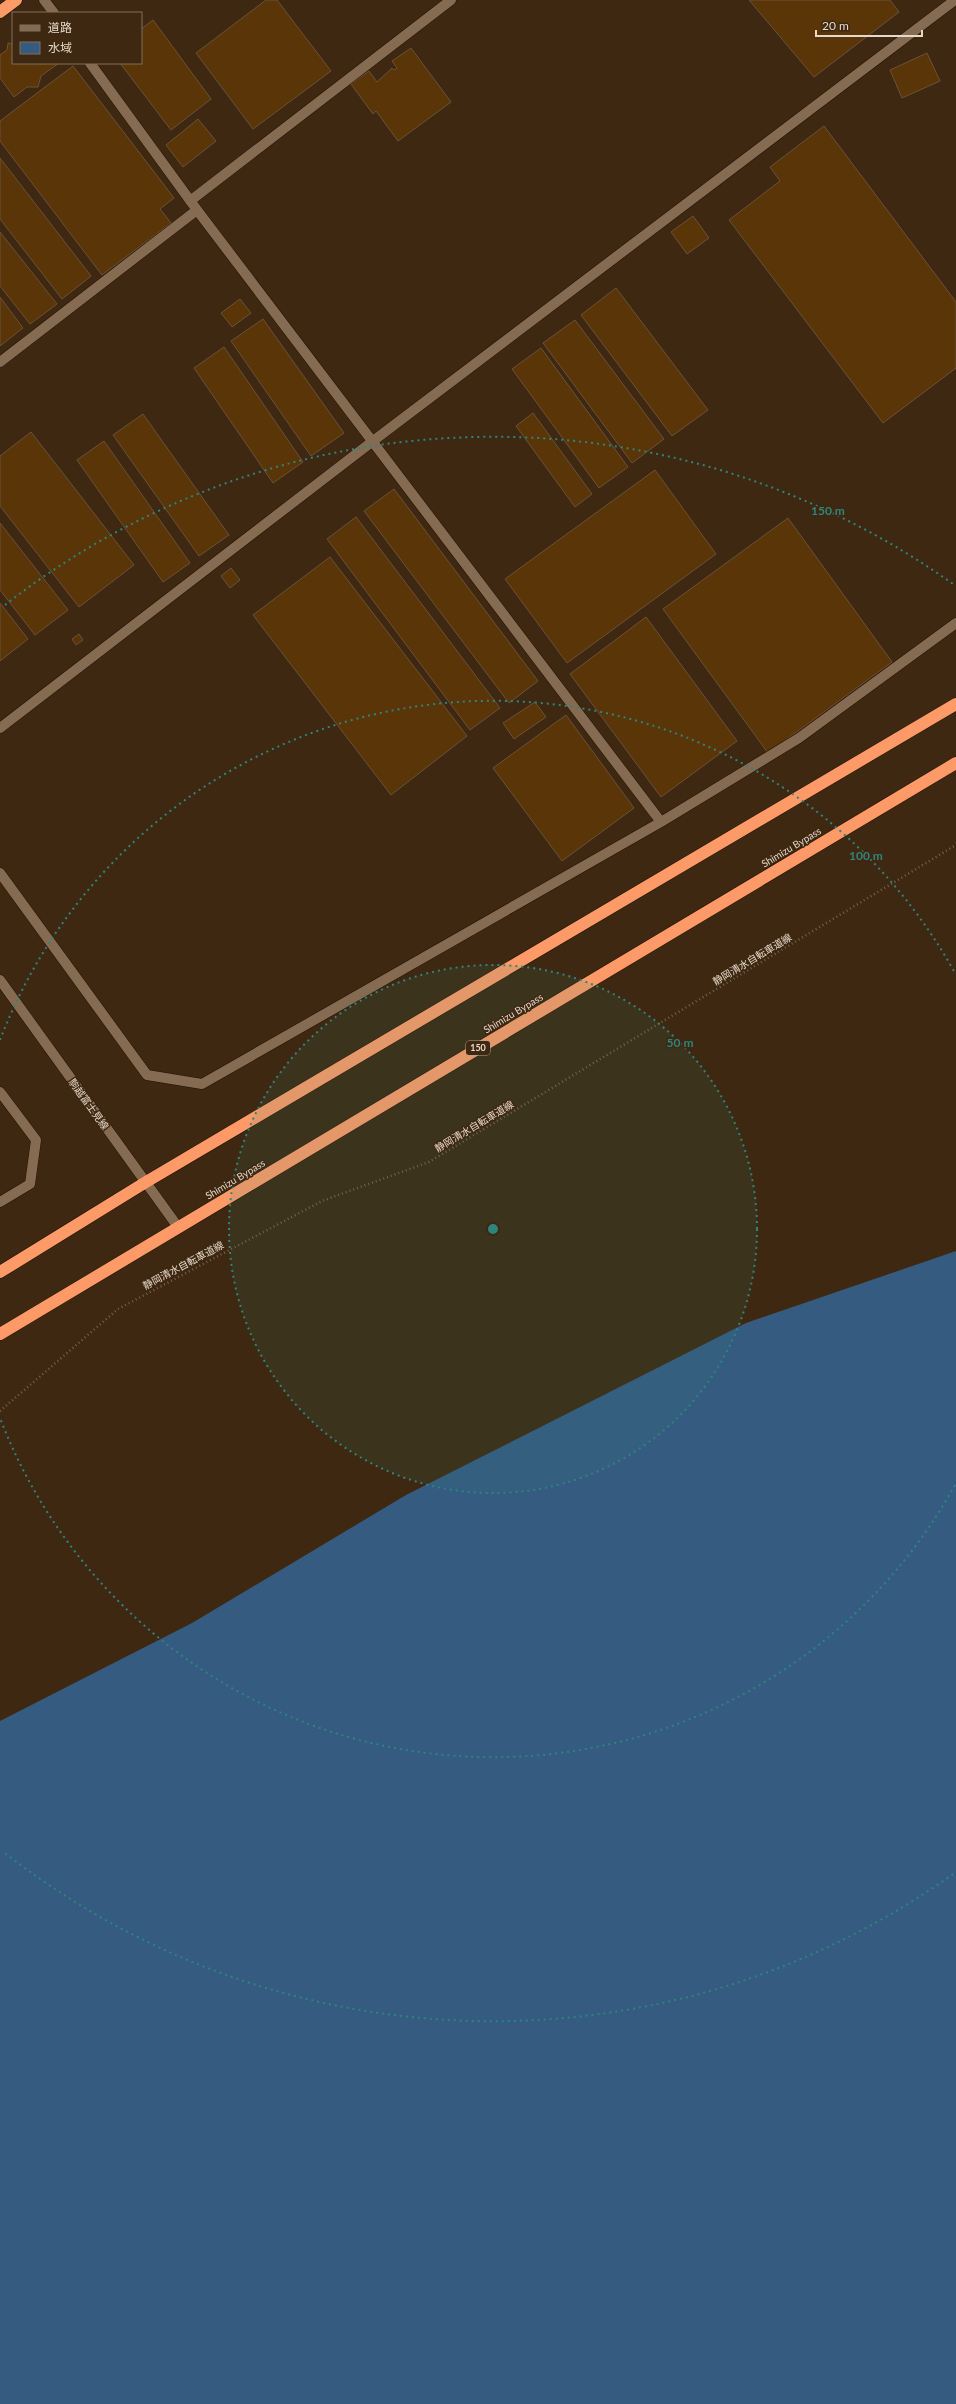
<svg xmlns="http://www.w3.org/2000/svg" width="956" height="2404" font-family="Lato,'Noto Sans JP',sans-serif">
  <style>
    .water { fill: #355b80 }
    .building { fill: #593508; stroke: #6b523b }
    .lines { fill: none; stroke-linecap: round; stroke-linejoin: round }
    .street-casing { stroke: #241000; stroke-width: 11 }
    .secondary-casing { stroke: #241000; stroke-width: 11 }
    .highway-casing { stroke: #241000; stroke-width: 13 }
    .path { stroke: #75614d; stroke-width: 2.5; stroke-dasharray: 1 3; stroke-linecap: butt }
    .street { stroke: #846b52; stroke-width: 10 }
    .secondary { stroke: #846b52; stroke-width: 10 }
    .highway { stroke: #fd9a67; stroke-width: 12 }
    .ring { fill: none; stroke: #2f857c; stroke-width: 2; stroke-dasharray: 2 4 }
    .labels { text-anchor: middle; stroke-width: 3; stroke-linejoin: round; paint-order: stroke }
    .shield { fill: #3e2811; stroke: #b4a392; stroke-width: 1 }
    .shield-label { font-size: 9px; font-weight: bold; fill: #e6d8ca }
    .street-label { font-size: 10px; fill: #e6d8ca; stroke: #3e2811 }
    .centre { fill: #2f857c; stroke: #3e2811; stroke-width: 2 }
    .ring-label { font-size: 12px; text-anchor: middle; font-weight: bold; fill: #2f857c; stroke: #3e2811; stroke-width: 3; stroke-linejoin: round; paint-order: stroke }
  </style>
  <rect width="100%" height="100%" fill="#3e2811"/>
  <!-- water -->
  <path class="water" d="M956,1251V2404H0V1721L192,1623L406,1495L746,1323Z"/>
  <!-- building -->
  <path class="building" d="M266,0H277L331,71L253,129L196,53Z
    M749,0H890L899,12L814,77Z
    M153,20L211,99L171,130L120,63H141V29Z
    M8,43L13,44V63H59L41,76L38,87H27L14,97L0,78V55L7,50Z
    M411,48L451,102L398,141L376,111L373,114L351,84L369,71L377,82L392,68L394,70L397,68L392,61Z
    M927,53L940,81L902,98L890,70Z
    M73,66L174,198L160,209L171,223L102,275L0,141V121Z
    M198,119L216,141L183,167L166,145Z
    M824,126L956,302V368L883,423L729,220L780,181L770,167Z
    M0,158L91,276L62,299L0,219Z
    M693,216L709,238L687,254L671,232Z
    M0,232L57,304L30,324L0,286Z
    M616,288L708,410L672,436L581,315Z
    M0,297L23,328L0,346Z
    M240,299L251,313L232,327L221,313Z
    M263,319L344,433L311,456L231,341Z
    M575,320L664,439L632,463L543,343Z
    M224,347L303,462L273,483L194,368Z
    M541,348L628,467L599,488L512,369Z
    M533,413L592,494L575,507L516,426Z
    M143,414L229,535L199,556L113,435Z
    M31,432L134,565L79,607L0,506V456Z
    M104,441L190,563L163,582L77,460Z
    M655,470L716,554L567,663L505,579Z
    M394,489L538,681L509,703L364,511Z
    M356,517L500,708L470,730L327,539Z
    M788,518L892,662L768,753L663,609Z
    M0,523L68,610L35,635L0,590Z
    M330,557L467,736L391,795L253,615Z
    M231,568L240,580L230,588L221,576Z
    M0,603L28,639L0,661Z
    M646,617L737,741L661,797L570,674Z
    M79,634L83,640L76,645L72,639Z
    M535,702L546,717L514,739L503,723Z
    M566,715L634,808L562,861L493,768Z"/>
  <g class="lines">
    <defs>
      <path id="street" d="M44,0L54,13
        M90,63L197,210L661,822
        M190,201L451,0
        M0,362L197,210
        M0,728L373,441L955,0
        M0,873L147,1075L202,1084L661,822L799,738L956,623
        M0,1092L36,1140L30,1184L0,1202"/>
      <path id="secondary" d="M0,980L178,1227"/>
      <path id="highway" d="M0,12L16,0
        M0,1272L146,1182L956,704
        M0,1334L956,763"/>
    </defs>
    <!-- street casing -->
    <use href="#street" class="street-casing"/>
    <!-- secondary casing -->
    <use href="#secondary" class="secondary-casing"/>
    <!-- highway casing -->
    <use href="#highway" class="highway-casing"/>
    <!-- path -->
    <path class="path" d="M0,1411L118,1309L322,1201L429,1162L956,845"/>
    <!-- street -->
    <use href="#street" class="street"/>
    <!-- secondary -->
    <use href="#secondary" class="secondary"/>
    <!-- highway -->
    <use href="#highway" class="highway"/>
  </g>
  <!-- distance rings -->
  <circle cx="493" cy="1229" r="264" fill="#2f857c" fill-opacity=".12"/>
  <g class="ring">
    <circle cx="493" cy="1229" r="264"/>
    <path d="M955 1485A528 528 0 0 1 0 1418M0 1040A528 528 0 0 1 955 973"/>
    <path d="M953 1874A792 792 0 0 1 5 1853M5 605A792 792 0 0 1 953 584"/>
  </g>
  <g class="labels">
    <!-- shield labels -->
    <rect class="shield" x="466" y="1041" width="24" height="14" rx="3"/>
    <g class="shield-label">
      <text x="478" y="1051">150</text>
    </g>
    <!-- street labels -->
    <g class="street-label">
      <text transform="translate(791 847) rotate(-31)" y="4">Shimizu Bypass</text>
      <text transform="translate(752 959) rotate(-31)" y="4">静岡清水自転車道線</text>
      <text transform="translate(513 1013) rotate(-31)" y="4">Shimizu Bypass</text>
      <text transform="translate(89 1104) rotate(54)" y="4">駒越富士見線</text>
      <text transform="translate(474 1126) rotate(-31)" y="4">静岡清水自転車道線</text>
      <text transform="translate(235 1179) rotate(-31)" y="4">Shimizu Bypass</text>
      <text transform="translate(183 1265) rotate(-28)" y="4">静岡清水自転車道線</text>
    </g>
  </g>
  <circle cx="493" cy="1229" r="6" class="centre"/>
  <g class="ring-label">
    <text x="828" y="515">150 m</text>
    <text x="866" y="860">100 m</text>
    <text x="680" y="1047">50 m</text>
  </g>
  <!-- legend -->
  <rect x="12" y="12" width="130" height="52" fill="#3e2811" stroke="#816e5b"/>
  <rect x="20" y="25" width="20" height="6" fill="#846b52" stroke="#816e5b"/>
  <text x="48" y="32" font-size="12" fill="#e6d8ca">道路</text>
  <rect x="20" y="42" width="20" height="12" fill="#355b80" stroke="#816e5b"/>
  <text x="48" y="52" font-size="12" fill="#e6d8ca">水域</text>
  <!-- scale -->
  <path d="M816 30v6h106v-6" fill="none" stroke="#e6d8ca" stroke-width="2"/>
  <text x="822" y="30" font-size="12" fill="#e6d8ca" stroke="#3e2811" stroke-width="3" paint-order="stroke">20 m</text>
</svg>
